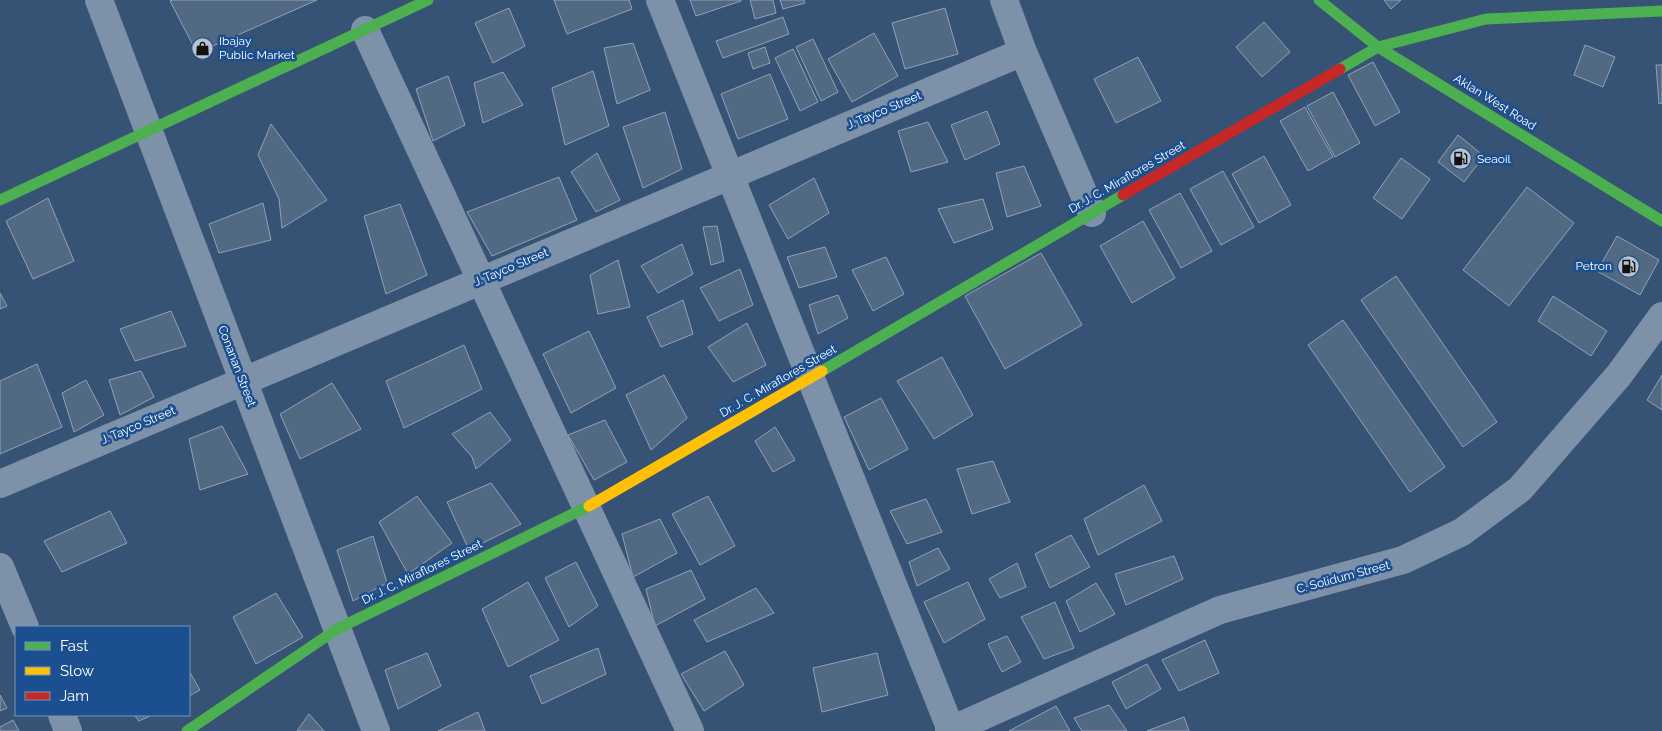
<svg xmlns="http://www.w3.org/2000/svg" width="1662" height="731" font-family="Raleway,sans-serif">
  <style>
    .building { fill: #526984; stroke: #92a2b6 }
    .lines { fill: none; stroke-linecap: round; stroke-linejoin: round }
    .street { stroke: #7d92a8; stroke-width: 28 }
    .fast { stroke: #4caf50; stroke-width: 11 }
    .slow { stroke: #ffc107; stroke-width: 11 }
    .jam { stroke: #c62828; stroke-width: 11 }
    .labels { text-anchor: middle; stroke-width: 5; stroke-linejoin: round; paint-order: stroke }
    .poi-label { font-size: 12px; fill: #fff; stroke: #1b4f8f; text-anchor: start }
    .street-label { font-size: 12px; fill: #fff; stroke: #1b4f8f }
  </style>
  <rect width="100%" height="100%" fill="#365274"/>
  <!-- building -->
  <path class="building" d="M173,0H317L197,53L170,1Z
    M554,0H629L632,9L567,34Z
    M690,0H741V1L696,16Z
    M750,0H773L776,13L755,19Z
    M780,0H804L805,3L783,9Z
    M1384,0H1401L1391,9Z
    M509,8L525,46L493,63L475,23Z
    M945,8L958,54L905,69L892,23Z
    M783,17L789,34L723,58L716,41Z
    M1264,22L1290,52L1262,77L1236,47Z
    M874,33L898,76L852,102L828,59Z
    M813,39L838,92L821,101L796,47Z
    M633,43L650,90L617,104L604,48Z
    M1585,45L1615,57L1603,87L1574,75Z
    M765,47L770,63L753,69L748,53Z
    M793,49L818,102L800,111L775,58Z
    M1138,57L1161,101L1116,123L1094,79Z
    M1373,62L1400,112L1375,126L1348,75Z
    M1656,65H1662V103L1659,104Z
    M593,71L609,126L565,145L552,88Z
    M503,72L523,105L483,123L474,83Z
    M770,74L788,119L738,139L721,94Z
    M448,76L465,125L433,141L416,89Z
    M1333,92L1360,143L1335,157L1307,106Z
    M1305,107L1333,157L1308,171L1280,121Z
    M987,111L1000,144L965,160L951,125Z
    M665,112L682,169L643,188L623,127Z
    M928,122L948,162L911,172L898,131Z
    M271,124L327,200L282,228L279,199L258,155Z
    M1458,135L1484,156L1464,182L1438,162Z
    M597,153L620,200L596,212L571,172Z
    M1264,156L1291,205L1259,223L1232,174Z
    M1401,158L1430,179L1402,219L1373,198Z
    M1024,166L1041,206L1007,217L996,173Z
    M1223,171L1254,227L1221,245L1190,189Z
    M559,177L577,220L492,256L467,212Z
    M814,178L829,213L788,239L769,205Z
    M1527,187L1574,223L1509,306L1463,270Z
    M1180,193L1212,251L1181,268L1149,210Z
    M48,198L74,261L33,279L6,221Z
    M983,199L993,229L954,243L938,209Z
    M263,203L271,240L219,253L209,224Z
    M400,204L427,275L386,294L364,216Z
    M1143,221L1175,278L1132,303L1100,246Z
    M717,226L724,261L711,265L703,227Z
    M1617,236L1659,260L1640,295L1597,271Z
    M682,244L693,274L658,293L641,266Z
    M825,247L837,277L799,288L787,257Z
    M1041,253L1082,325L1005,369L965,296Z
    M886,257L904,294L873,311L852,270Z
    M618,260L630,307L598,314L590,275Z
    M740,269L753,305L719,321L700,288Z
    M1396,276L1497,422L1463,447L1361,300Z
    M0,293L7,306L0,309Z
    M838,295L848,318L818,334L809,305Z
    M1553,296L1607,331L1591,356L1538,321Z
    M683,300L693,334L661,347L647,317Z
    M171,311L186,346L135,361L120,329Z
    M1343,320L1445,467L1410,492L1308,345Z
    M747,323L766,365L733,382L708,347Z
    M589,331L616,388L571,413L543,354Z
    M464,345L482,389L404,428L386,381Z
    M942,357L973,415L934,439L897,381Z
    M37,364L62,427L0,454V381Z
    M141,371L154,397L120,415L109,380Z
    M664,375L687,418L651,450L626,395Z
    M1662,375V410L1647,400Z
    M86,380L104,415L74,432L62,393Z
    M332,383L361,429L300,459L280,414Z
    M881,398L908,449L869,470L844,417Z
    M490,412L511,440L476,469L472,457L452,434Z
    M605,420L627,462L594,480L568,435Z
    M222,426L248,474L200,490L189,439Z
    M775,427L795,460L773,472L755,441Z
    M993,461L1010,502L972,514L957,469Z
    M491,483L521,524L469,550L447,502Z
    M1144,485L1162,521L1098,555L1084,519Z
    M417,496L452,543L408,574L379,522Z
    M708,496L735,546L700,565L672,514Z
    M926,499L942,532L907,544L890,511Z
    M110,511L127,543L62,572L44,541Z
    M660,519L677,553L633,577L622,534Z
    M1071,535L1090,567L1050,588L1035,554Z
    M373,536L387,583L353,601L337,550Z
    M938,548L950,569L917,586L909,562Z
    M1174,556L1183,579L1126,605L1115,574Z
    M576,562L598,606L569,627L545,578Z
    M1017,563L1026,587L1000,598L989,579Z
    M691,570L705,599L655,626L646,589Z
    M528,582L559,640L508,667L482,609Z
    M968,582L985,619L944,643L924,602Z
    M1096,583L1115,614L1080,632L1066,601Z
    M756,588L774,613L707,642L694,620Z
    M276,593L303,637L256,664L233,617Z
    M1055,602L1074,648L1044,659L1021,617Z
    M1007,636L1021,662L1002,672L988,644Z
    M1205,640L1219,673L1179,691L1162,660Z
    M598,648L606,674L542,704L530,676Z
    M725,651L744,685L704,711L681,674Z
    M427,653L441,686L398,709L385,670Z
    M877,653L888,695L822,712L813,668Z
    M1147,664L1161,689L1126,709L1112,682Z
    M189,671L200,690L189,696Z
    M0,695L7,708L0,711Z
    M1109,705L1127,731H1082L1074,718Z
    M1056,706L1070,731H1009Z
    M478,712L485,731H438Z
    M309,714L324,731H297Z
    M134,715H152L139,721Z
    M1184,717L1189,731H1147Z
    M13,720L19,731H0V727Z"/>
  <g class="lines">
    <!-- street -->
    <path class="street" d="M99,0L376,731
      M660,0L951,730
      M1004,0L1023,52L1092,213
      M365,30L690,731
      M0,484L1023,52
      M0,567L25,627
      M62,715L68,731
      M949,731L1220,610L1403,560L1462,532L1520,489L1619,375L1662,316"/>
    <!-- fast -->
    <path class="fast" d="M1319,0L1378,47L1662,221
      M1340,69L1378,47L1486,19L1662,11
      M0,200L428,0
      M822,371L1123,195
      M187,731L337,629L589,506"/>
    <!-- slow -->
    <path class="slow" d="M589,506L822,371"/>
    <!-- jam -->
    <path class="jam" d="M1123,195L1340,69"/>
  </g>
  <!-- icons -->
  <defs>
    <symbol id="shop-disc" viewBox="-11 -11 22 22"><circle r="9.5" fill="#b9c2ce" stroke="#1b4f8f"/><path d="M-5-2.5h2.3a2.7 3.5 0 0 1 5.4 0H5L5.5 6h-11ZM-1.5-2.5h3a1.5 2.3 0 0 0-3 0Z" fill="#111"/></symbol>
    <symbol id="fuel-disc" viewBox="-11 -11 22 22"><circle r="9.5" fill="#b9c2ce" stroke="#1b4f8f"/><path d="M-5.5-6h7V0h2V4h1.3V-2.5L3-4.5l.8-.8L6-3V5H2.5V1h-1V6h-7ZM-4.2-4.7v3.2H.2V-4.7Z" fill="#111"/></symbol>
  </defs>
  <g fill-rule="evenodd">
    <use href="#shop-disc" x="190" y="36" width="25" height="25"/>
    <use href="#fuel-disc" x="1448" y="146" width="25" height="25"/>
    <use href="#fuel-disc" x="1616" y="254" width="25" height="25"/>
  </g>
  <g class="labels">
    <!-- poi labels -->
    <g class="poi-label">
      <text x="219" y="45">Ibajay<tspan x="219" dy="14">Public Market</tspan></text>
      <text x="1477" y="163">Seaoil</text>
      <text x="1612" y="270" text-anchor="end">Petron</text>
    </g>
    <!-- street labels -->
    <g class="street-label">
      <text transform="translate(1495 102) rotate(32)" y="4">Aklan West Road</text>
      <text transform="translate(884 110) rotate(-23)" y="4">J. Tayco Street</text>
      <text transform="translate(1127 177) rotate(-30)" y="4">Dr. J. C. Miraflores Street</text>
      <text transform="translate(511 267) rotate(-23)" y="4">J. Tayco Street</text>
      <text transform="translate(237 366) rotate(69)" y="4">Conanan Street</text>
      <text transform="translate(778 381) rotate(-30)" y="4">Dr. J. C. Miraflores Street</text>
      <text transform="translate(138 425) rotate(-23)" y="4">J. Tayco Street</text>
      <text transform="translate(422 572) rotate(-26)" y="4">Dr. J. C. Miraflores Street</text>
      <text transform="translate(1343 577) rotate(-15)" y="4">C. Solidum Street</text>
    </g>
  </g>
  <!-- legend -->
  <rect x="15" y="626" width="175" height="90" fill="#1b4f8f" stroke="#7695bc"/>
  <rect x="25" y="642" width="25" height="8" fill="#4caf50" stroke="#7695bc"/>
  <text x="60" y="651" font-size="15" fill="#ffffff">Fast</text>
  <rect x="25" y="667" width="25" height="8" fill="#ffc107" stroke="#7695bc"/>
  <text x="60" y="676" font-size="15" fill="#ffffff">Slow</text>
  <rect x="25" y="692" width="25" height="8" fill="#c62828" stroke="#7695bc"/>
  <text x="60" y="701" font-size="15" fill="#ffffff">Jam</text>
</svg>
